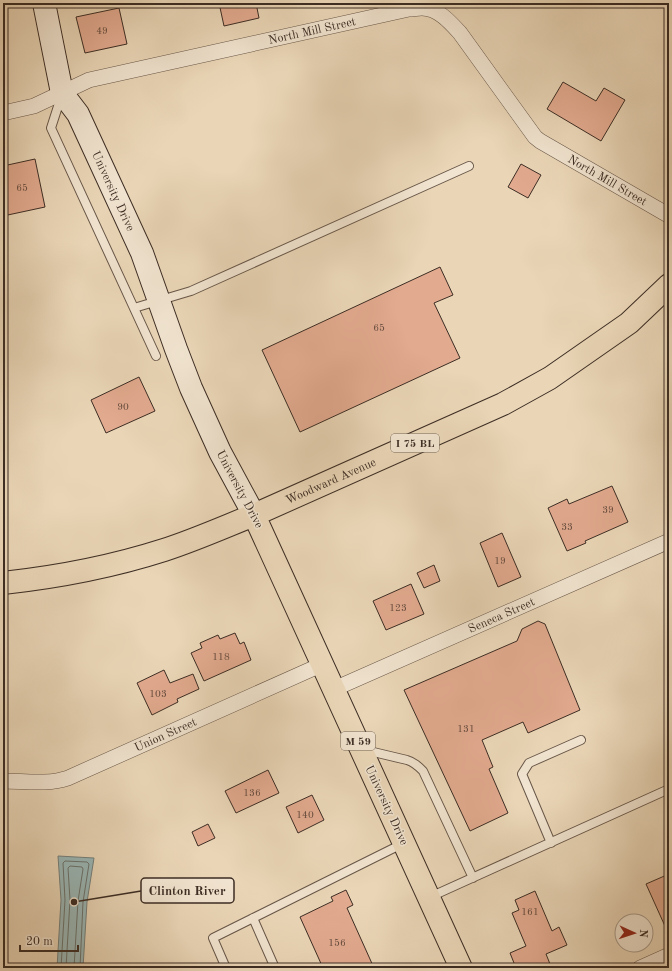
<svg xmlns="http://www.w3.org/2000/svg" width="672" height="971" font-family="'Old Standard TT',serif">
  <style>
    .water { fill: #9ab7b6; stroke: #74807c }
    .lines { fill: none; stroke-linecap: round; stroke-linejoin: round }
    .shore { stroke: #6b726d; stroke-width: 1 }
    .building { fill: #e2aa8f; stroke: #3c2d24 }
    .lane-casing { stroke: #685749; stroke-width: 10 }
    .street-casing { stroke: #685749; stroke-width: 16 }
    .secondary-casing { stroke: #3c2d24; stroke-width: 24 }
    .primary-casing { stroke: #3c2d24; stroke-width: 24 }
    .highway-casing { stroke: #3c2d24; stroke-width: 24 }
    .lane { stroke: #f1e4d0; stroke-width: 8 }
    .street { stroke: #f1e4d0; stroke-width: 15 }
    .secondary { stroke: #f1e4d0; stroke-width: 22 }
    .primary { stroke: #ead6b7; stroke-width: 22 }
    .highway { stroke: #ead6b7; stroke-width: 22 }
    .labels { text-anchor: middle; stroke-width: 3; stroke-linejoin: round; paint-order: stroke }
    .number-label { font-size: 10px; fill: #664c3f }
    .shield { fill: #f1e4d0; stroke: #726458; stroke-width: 1 }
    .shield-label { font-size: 11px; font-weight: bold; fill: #3c2d24 }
    .street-label { font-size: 12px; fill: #3c2d24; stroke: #f1e4d0 }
    .leader { fill: none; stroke: #3c2d24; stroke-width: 1.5 }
    .callout-dot { fill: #3c2d24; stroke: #f1e4d0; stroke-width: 1.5 }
    .callout { fill: #f1e4d0; stroke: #3c2d24; stroke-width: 1.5 }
    .callout-label { font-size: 13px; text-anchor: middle; font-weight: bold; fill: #3c2d24 }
  </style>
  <rect width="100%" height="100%" fill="#ead6b7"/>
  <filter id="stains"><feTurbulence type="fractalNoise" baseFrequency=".005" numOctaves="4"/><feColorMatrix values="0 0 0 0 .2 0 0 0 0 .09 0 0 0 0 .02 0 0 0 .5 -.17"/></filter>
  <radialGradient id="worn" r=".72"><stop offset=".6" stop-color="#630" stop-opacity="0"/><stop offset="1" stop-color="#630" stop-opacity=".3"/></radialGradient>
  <!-- water -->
  <path class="water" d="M58,856L94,858L87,902L83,968H57L61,900Z"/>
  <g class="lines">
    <!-- shore -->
    <path class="shore" d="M61,968L65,900L63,863L65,861L87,862L89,864L83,902L80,968
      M66,968L70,900L68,868L70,866L82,867L83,869L78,901L74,968"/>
  </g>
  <!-- building -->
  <path class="building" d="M219,3H256L259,18L224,26Z
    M119,8L127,44L85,53L76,17Z
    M563,82L596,101L604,88L625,100L601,141L547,109Z
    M35,159L45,207L3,216V166Z
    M521,164L541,175L528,198L508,187Z
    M440,267L453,295L434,303L460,358L300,432L262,350Z
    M139,377L155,411L106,433L91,400Z
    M612,486L628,522L585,541L586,543L567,551L548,508L567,499L569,504Z
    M502,533L521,577L498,587L480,543Z
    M434,565L440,581L424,588L417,573Z
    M411,584L424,614L386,630L373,601Z
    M538,621L545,624L580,710L528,733L523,722L482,740L493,767L489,769L508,813L470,831L404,690L517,641L522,629Z
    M235,633L240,644L244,642L251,660L204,681L191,653L202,648L200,643L218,635L220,639Z
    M164,670L170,683L193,674L199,689L177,699L178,702L152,715L137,683Z
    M268,770L279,793L236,813L225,791Z
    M312,795L324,820L298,833L286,807Z
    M208,824L215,838L198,846L192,832Z
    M669,874V935L646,884Z
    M346,890L353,905L347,908L374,968H323L300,917L333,901L331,897Z
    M535,891L552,931L559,927L567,945L546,954L550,964L542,968H516L510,953L526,946L512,913L519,910L515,900Z"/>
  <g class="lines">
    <defs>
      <path id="lane" d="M61,97L51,128L156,356
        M134,308L191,291L469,166
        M365,750L407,760C414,762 418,766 423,771L473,878
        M551,843L522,774L529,763L581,740
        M430,897L669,789
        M253,918L275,968
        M226,968L213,938L404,843"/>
      <g id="street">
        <path id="s1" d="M3,113L34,106L89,80L409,9C413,9 418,8 422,8C438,8 450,22 460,33L535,137L540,141L668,215"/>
        <path id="s2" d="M334,689L669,541"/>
        <path id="s3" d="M3,781C24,781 48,785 68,778L323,664"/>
        <path d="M640,968L669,955"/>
      </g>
      <g id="secondary">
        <path id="s4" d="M44,3L62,93L78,114L142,253L176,349L191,388L220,452L254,515"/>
      </g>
      <path id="primary" d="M3,583C58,577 111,567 164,550C195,540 224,527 254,515"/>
      <g id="highway">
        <path id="s5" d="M461,968L254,515L503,404L550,378L629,323L669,285"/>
      </g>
    </defs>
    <!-- lane casing -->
    <use href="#lane" class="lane-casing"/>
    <!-- street casing -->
    <use href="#street" class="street-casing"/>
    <!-- secondary casing -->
    <use href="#secondary" class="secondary-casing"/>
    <!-- primary casing -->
    <use href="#primary" class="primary-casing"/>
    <!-- highway casing -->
    <use href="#highway" class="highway-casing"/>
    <!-- lane -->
    <use href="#lane" class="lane"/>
    <!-- street -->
    <use href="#street" class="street"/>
    <!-- secondary -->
    <use href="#secondary" class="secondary"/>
    <!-- primary -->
    <use href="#primary" class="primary"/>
    <!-- highway -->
    <use href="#highway" class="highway"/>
  </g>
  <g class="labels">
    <!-- number labels -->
    <g class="number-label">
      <text x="102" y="34">49</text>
      <text x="22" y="191">65</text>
      <text x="379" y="331">65</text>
      <text x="123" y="410">90</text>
      <text x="608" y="513">39</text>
      <text x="567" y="530">33</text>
      <text x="500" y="564">19</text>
      <text x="398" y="611">123</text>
      <text x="221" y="660">118</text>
      <text x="158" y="697">103</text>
      <text x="466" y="732">131</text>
      <text x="252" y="796">136</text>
      <text x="305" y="818">140</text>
      <text x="530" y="915">161</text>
      <text x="337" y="946">156</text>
    </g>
    <!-- shield labels -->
    <g class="shield">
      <rect x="391" y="434" width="48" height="18" rx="3"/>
      <rect x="341" y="732" width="34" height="18" rx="3"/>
    </g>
    <g class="shield-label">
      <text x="415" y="447">I 75 BL</text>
      <text x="358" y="745">M 59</text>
    </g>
    <!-- street labels -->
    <g class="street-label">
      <text dy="4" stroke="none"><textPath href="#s1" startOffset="321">North Mill Street</textPath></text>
      <text dy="4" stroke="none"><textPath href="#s1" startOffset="693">North Mill Street</textPath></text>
      <text dy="4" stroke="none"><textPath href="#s4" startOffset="203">University Drive</textPath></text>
      <text dy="4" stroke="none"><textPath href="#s5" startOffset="582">Woodward Avenue</textPath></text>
      <text transform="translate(240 489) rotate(62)" y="4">University Drive</text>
      <text dy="4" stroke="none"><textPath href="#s2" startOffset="183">Seneca Street</textPath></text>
      <text dy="4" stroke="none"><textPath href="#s3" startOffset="172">Union Street</textPath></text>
      <text transform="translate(387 805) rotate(65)" y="4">University Drive</text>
    </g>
  </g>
  <!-- callouts -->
  <path class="leader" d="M74 902L141 891"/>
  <circle class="callout-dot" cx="74" cy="902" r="4"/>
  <rect class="callout" x="141" y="878" width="93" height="25" rx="4"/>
  <g class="callout-label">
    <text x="187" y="895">Clinton River</text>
  </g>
  <!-- margin -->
  <rect width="672" height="971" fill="none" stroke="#ead6b7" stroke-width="16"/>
  <rect x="4" y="4" width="664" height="963" fill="none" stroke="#3c2d24" stroke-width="2"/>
  <rect x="8" y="8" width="656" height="955" fill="none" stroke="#3c2d24"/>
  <!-- north arrow -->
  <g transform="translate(634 933) rotate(93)"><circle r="19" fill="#f1e4d0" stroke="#a99b8b"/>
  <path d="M0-3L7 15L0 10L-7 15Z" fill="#8f2418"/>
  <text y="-6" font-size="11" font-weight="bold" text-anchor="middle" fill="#3c2d24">N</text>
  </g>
  <!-- scale -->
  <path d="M20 945v6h58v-6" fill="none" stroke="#3c2d24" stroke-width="2"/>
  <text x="26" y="945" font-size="12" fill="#3c2d24" stroke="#f1e4d0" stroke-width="3" paint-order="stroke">20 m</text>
  <rect width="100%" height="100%" filter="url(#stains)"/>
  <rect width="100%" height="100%" fill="url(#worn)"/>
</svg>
